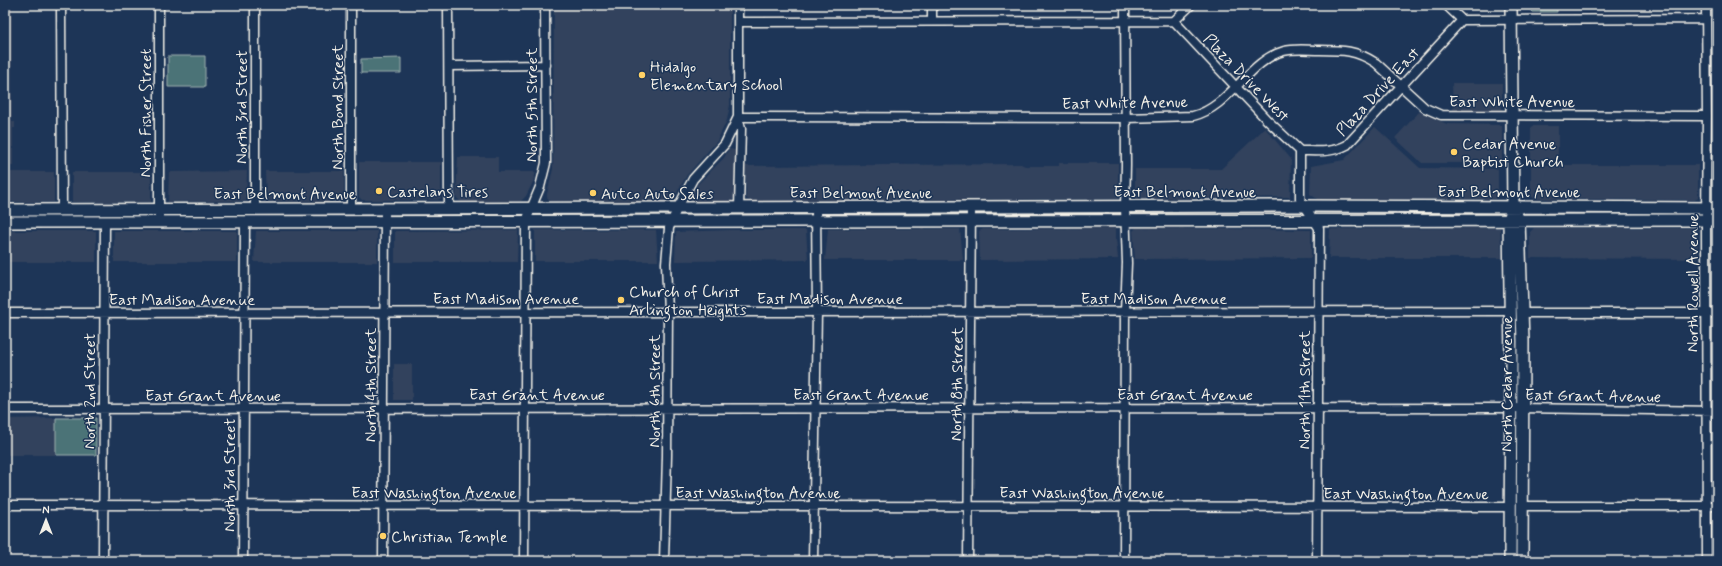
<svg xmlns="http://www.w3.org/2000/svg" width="1722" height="566" font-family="Mynerve,sans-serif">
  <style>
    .built { fill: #32425d }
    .green { fill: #4c7377; stroke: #a0b2b0 }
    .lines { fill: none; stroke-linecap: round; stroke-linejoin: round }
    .street-casing { stroke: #f4f1e8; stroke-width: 11 }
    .secondary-casing { stroke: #f4f1e8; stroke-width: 14 }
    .street { stroke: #1d3557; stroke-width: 8 }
    .secondary { stroke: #1d3557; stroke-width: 11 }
    .poi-dot { fill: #ffd166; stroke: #1d3557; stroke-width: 1.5 }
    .labels { text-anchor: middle; stroke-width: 3; stroke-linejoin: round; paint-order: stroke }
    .poi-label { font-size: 16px; fill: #f4f1e8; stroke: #1d3557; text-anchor: start }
    .street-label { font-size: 16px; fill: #f4f1e8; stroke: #1d3557 }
  </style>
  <rect width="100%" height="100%" fill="#1d3557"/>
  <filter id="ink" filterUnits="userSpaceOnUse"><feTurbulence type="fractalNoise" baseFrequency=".025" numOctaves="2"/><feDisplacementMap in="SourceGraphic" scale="8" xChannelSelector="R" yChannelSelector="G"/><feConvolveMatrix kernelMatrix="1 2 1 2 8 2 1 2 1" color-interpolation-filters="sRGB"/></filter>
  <g filter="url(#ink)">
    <!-- built -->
    <path class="built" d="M5,5H12V122H15V128H13V166H5Z
      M554,5H730V105L727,120L717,141L687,175L674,198L670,201H550L547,197V194L553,169Z
      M1715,5H1717V161H1716Z
      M1452,83H1502V110H1453Z
      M1419,112L1447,124L1502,125V163H1422L1395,138Z
      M1533,126H1558V160H1531V128Z
      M1375,127L1420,168L1498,169V196L1495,199H1317L1310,194L1311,166L1344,160Z
      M1265,128L1291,159L1290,197L1135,199V169H1221Z
      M729,149L735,150L734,197L732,201H692L689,198L698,184L724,158Z
      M458,157H498V172H536L533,182L526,196L521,201L461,202L456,197Z
      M359,162H441V198L438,200H362L359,197Z
      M1059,163H1118V199L751,201L746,198V166L1021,164L1025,166H1059Z
      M1531,165H1698V197L1695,200L1535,199L1531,196Z
      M247,171L246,201L168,202L169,172Z
      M265,171H344V199L326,202L266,201Z
      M5,172H54V202H5Z
      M72,172H151V202H72Z
      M1115,228L1118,259L980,260L979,231L983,229Z
      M1136,228L1311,230V258L1135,259L1133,231Z
      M1500,228L1502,258H1329L1330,229Z
      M1534,228H1697L1698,230V259L1530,258V232Z
      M828,229H960L963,260H825Z
      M518,230L517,262H395V231Z
      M535,230H656L658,261H535Z
      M730,230H806L808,260L675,261L676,232Z
      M5,231H96V262H5Z
      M114,231H237V262H114Z
      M256,231H377V262H254Z
      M394,364H412V400H394Z
      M56,418V455H5V419Z"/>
    <!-- green -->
    <path class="green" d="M1530,5H1557V12H1533L1530,9Z
      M168,56H205V87H168Z
      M401,58V73H361V59Z
      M56,418H96V455H56Z"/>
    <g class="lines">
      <defs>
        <path id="street" d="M61,5L62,210
          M255,5V209
          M351,5V209
          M448,5L449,208
          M738,5V117L741,129L739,208
          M932,5V21
          M1446,5L1462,20L1706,19
          M1706,5L1707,116L1706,220L1707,561
          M1174,21L1267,120L1300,151
          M738,22L1174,21L1191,5
          M449,66L546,65
          M1300,151V199L1319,228L1317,561
          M1300,151C1317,151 1332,153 1347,145L1462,20
          M159,222V5
          M5,313L1511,311
          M1522,313H1717
          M5,409L1511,408L1717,411
          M5,505L1511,507
          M1523,506H1717
          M103,561L105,222
          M243,561L245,222
          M383,561L385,209
          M524,561L526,221L540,187L546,163L545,5
          M664,561L667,456L668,312L666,263L669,228L677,209L693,179L725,144L738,117L1126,118L1193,116C1230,107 1249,60 1284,51C1296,48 1308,50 1320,50C1343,50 1356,50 1376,63L1425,108L1441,115L1707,116
          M813,561L817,312L816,208
          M968,561L971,208
          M1124,561L1125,312L1127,263L1125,207L1126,165L1125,5"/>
        <path id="secondary" d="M5,210L1304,206L1717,208
          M1516,214L1519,220L1523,341L1522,561
          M5,222L1717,220
          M1510,561L1511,361L1509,220L1513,207L1511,5"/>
      </defs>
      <!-- street casing -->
      <use href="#street" class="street-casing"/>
      <!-- secondary casing -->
      <use href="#secondary" class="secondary-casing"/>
      <!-- street -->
      <use href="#street" class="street"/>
      <!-- secondary -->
      <use href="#secondary" class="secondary"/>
    </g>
  </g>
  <!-- markers -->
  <g class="poi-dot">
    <circle cx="642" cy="75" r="4"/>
    <circle cx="1454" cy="152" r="4"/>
    <circle cx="379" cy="191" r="4"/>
    <circle cx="593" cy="193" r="4"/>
    <circle cx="621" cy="300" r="4"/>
    <circle cx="383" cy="536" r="4"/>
  </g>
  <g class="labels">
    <!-- poi labels -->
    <g class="poi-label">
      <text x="650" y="72">Hidalgo<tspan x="650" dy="18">Elementary School</tspan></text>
      <text x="1462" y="149">Cedar Avenue<tspan x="1462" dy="18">Baptist Church</tspan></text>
      <text x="387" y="197">Castelans Tires</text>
      <text x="601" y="199">Autco Auto Sales</text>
      <text x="629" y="297">Church of Christ<tspan x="629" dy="18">Arlington Heights</tspan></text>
      <text x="391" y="542">Christian Temple</text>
    </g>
    <!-- street labels -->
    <g class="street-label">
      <text transform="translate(1247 77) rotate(46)" y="6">Plaza Drive West</text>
      <text transform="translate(1377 91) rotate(-47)" y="6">Plaza Drive East</text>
      <text x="1512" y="107">East White Avenue</text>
      <text transform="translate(1125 102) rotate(-1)" y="6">East White Avenue</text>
      <text transform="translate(531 105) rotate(-90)" y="6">North 5th Street</text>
      <text transform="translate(241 107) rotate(-90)" y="6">North 3rd Street</text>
      <text transform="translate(337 107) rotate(-90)" y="6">North Bond Street</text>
      <text transform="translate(145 113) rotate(-90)" y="6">North Fisher Street</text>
      <text x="1185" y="197">East Belmont Avenue</text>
      <text x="1509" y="197">East Belmont Avenue</text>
      <text x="861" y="198">East Belmont Avenue</text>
      <text x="285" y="199">East Belmont Avenue</text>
      <text transform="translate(1692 283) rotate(-90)" y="6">North Rowell Avenue</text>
      <text x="506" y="304">East Madison Avenue</text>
      <text x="830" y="304">East Madison Avenue</text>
      <text x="1154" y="304">East Madison Avenue</text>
      <text x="182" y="305">East Madison Avenue</text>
      <text transform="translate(956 384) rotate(-89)" y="6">North 8th Street</text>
      <text transform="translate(1506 384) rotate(-90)" y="6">North Cedar Avenue</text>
      <text transform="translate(370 385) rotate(-90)" y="6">North 4th Street</text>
      <text transform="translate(1304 390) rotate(-90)" y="6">North 11th Street</text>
      <text transform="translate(89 391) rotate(-90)" y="6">North 2nd Street</text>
      <text transform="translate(654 391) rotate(-90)" y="6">North 6th Street</text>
      <text x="537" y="400">East Grant Avenue</text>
      <text x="861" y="400">East Grant Avenue</text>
      <text x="1185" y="400">East Grant Avenue</text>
      <text x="213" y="401">East Grant Avenue</text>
      <text transform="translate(1593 395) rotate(1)" y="6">East Grant Avenue</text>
      <text transform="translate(229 475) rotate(-90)" y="6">North 3rd Street</text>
      <text x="434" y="498">East Washington Avenue</text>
      <text x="758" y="498">East Washington Avenue</text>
      <text x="1082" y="498">East Washington Avenue</text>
      <text x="1406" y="499">East Washington Avenue</text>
    </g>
  </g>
  <!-- margin -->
  <rect width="1722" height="566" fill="none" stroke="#1d3557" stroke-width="20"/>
  <rect x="10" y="10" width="1702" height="546" fill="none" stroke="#f4f1e8" stroke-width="1.5" filter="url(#ink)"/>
  <!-- north arrow -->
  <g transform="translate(46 520)" stroke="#1d3557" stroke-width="3" paint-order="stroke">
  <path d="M0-3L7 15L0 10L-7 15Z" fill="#f4f1e8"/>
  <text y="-6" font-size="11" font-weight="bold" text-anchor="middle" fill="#f4f1e8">N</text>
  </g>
</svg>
